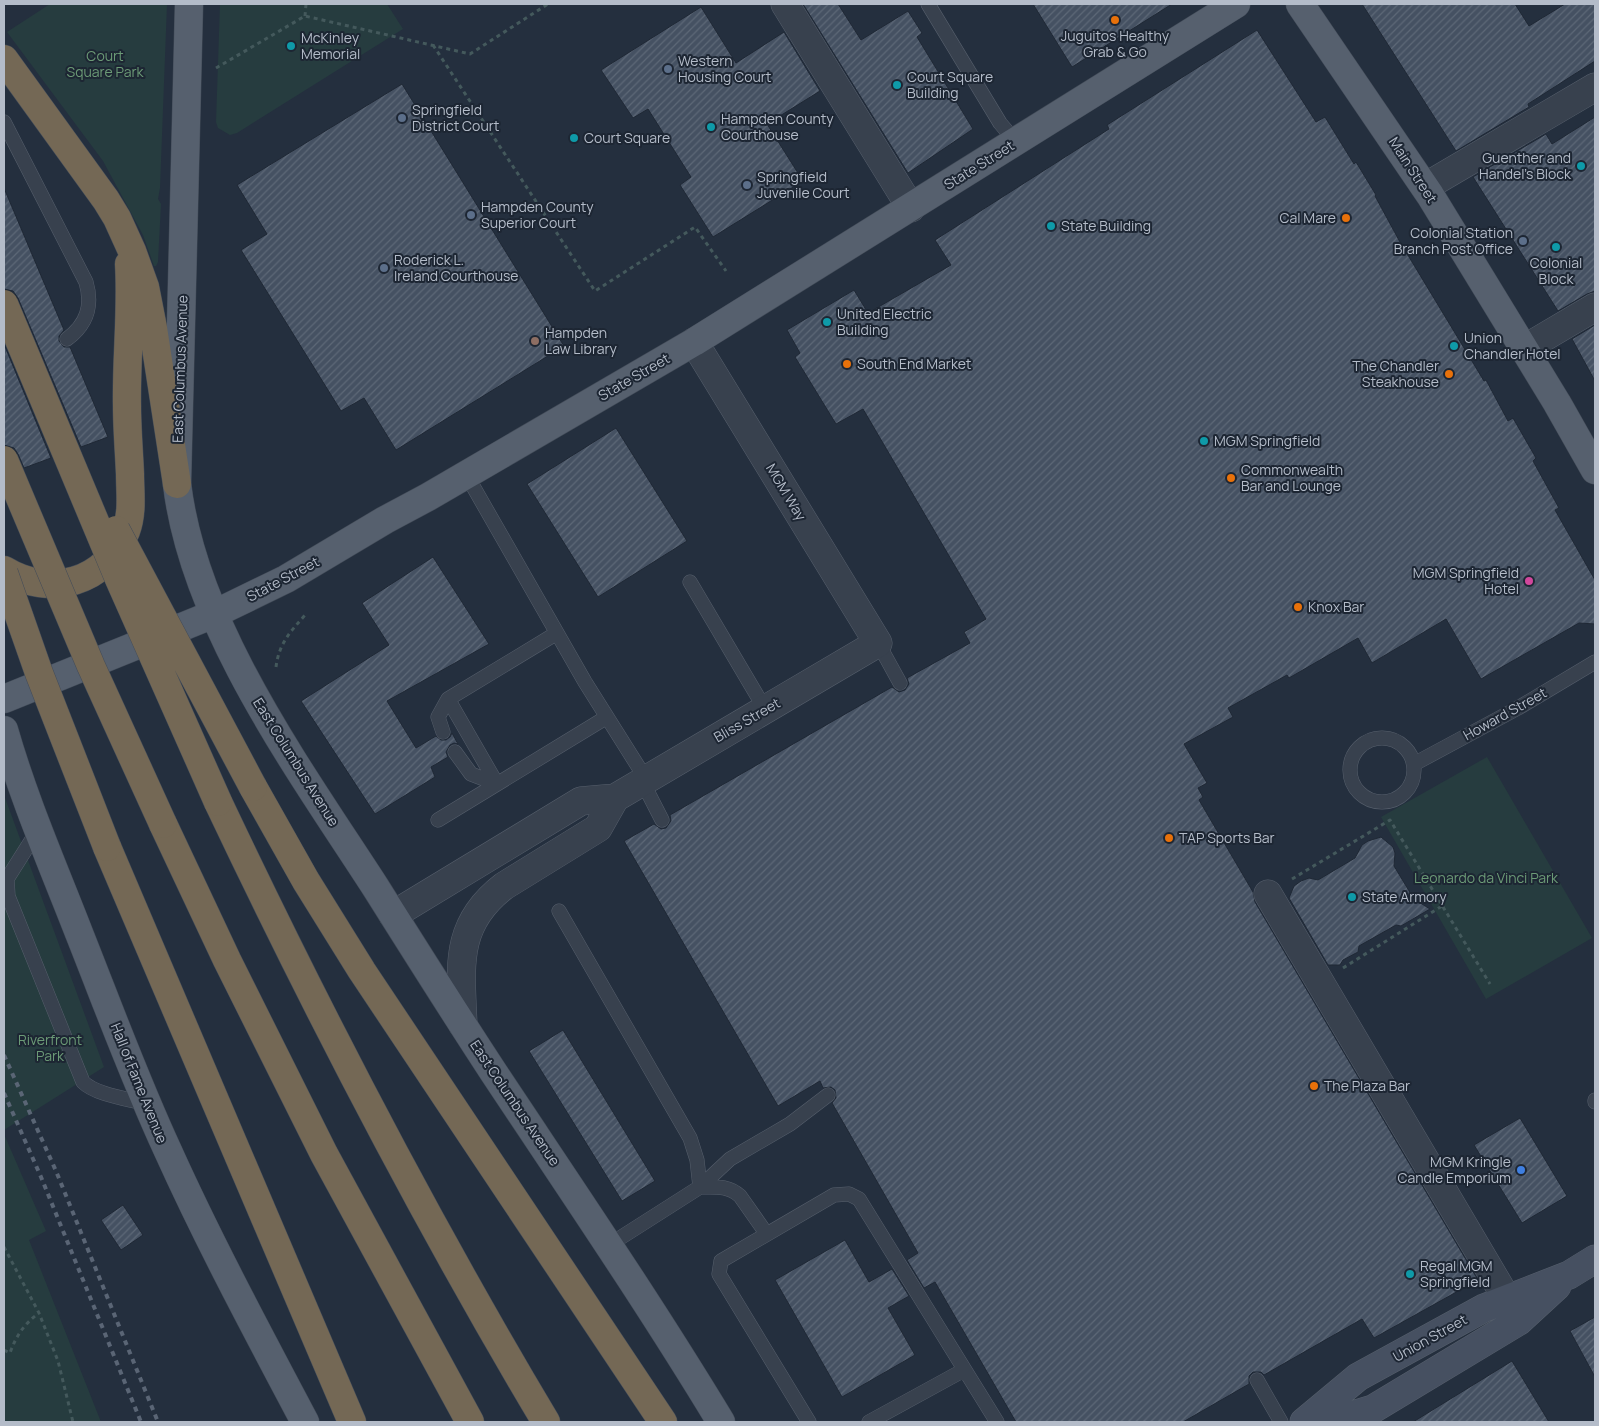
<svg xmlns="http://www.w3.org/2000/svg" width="1599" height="1426" font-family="Manrope,sans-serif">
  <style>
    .green { fill: #263c3f }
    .building { fill: url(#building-hatch); stroke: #1f2835 }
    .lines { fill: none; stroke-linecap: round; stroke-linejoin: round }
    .lane-casing { stroke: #565f6c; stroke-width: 15 }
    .street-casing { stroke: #565f6c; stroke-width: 29 }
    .secondary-casing { stroke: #565f6c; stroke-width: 29 }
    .primary-casing { stroke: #414a57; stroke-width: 29 }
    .highway-casing { stroke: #434c59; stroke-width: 29 }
    .path { stroke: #44595c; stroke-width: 3; stroke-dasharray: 4 4; stroke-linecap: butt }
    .lane { stroke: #38414e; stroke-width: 14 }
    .street { stroke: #38414e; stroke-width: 28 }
    .secondary { stroke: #465061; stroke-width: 28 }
    .primary { stroke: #56606e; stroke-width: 28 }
    .highway { stroke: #746855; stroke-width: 28 }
    .rail { stroke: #5a6575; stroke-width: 4; stroke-dasharray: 5 5; stroke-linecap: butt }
    .highway-bridge-casing { stroke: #434c59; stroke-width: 29; stroke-linecap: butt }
    .highway-bridge { stroke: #746855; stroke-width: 28 }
    .food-dot { fill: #e8710a; stroke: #1d2633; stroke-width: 2 }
    .culture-dot { fill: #0f9aa8; stroke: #1d2633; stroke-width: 2 }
    .service-dot { fill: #5c6f8a; stroke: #1d2633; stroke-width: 2 }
    .education-dot { fill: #8d6e63; stroke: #1d2633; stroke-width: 2 }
    .hotel-dot { fill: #d1479c; stroke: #1d2633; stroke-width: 2 }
    .shop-dot { fill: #3f7fe0; stroke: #1d2633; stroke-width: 2 }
    .labels { text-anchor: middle; stroke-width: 4; stroke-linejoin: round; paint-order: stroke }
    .poi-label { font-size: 14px; fill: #b4bcc9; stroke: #1d2633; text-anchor: start }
    .park-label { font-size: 14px; fill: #6b9a76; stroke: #1d2633 }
    .street-label { font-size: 14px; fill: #b4bcc9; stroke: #1d2633 }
  </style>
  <defs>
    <pattern id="building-hatch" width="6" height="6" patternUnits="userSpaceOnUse" patternTransform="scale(1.25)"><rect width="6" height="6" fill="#455162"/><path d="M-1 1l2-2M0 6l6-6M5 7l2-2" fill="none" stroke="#5d6877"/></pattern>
  </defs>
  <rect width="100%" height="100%" fill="#242f3e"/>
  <!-- green -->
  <path class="green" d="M50,4H167L160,188L158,199L161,204L158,262L156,266H154L143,235L103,161L7,32Z
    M220,4H387L403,29L237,133L230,135L218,128L216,122Z
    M1487,757L1592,938L1486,999L1381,817Z
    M4,795L104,1067L4,1130Z
    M4,1134L46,1231L29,1240L101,1422H4Z"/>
  <!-- building -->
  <path class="building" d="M803,4H838L861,40L908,11L922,33L917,37L973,129L908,173Z
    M1033,4H1172L1072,67Z
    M1362,4H1515L1529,26L1565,4H1595V61L1528,104L1529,107L1456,151Z
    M701,7L736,63L784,32L820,91L767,124L803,181L713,237L680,185L691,177L648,109L633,118L601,70Z
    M1257,30L1316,122L1325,117L1354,164L1356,162L1376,195L1375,196L1400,242L1484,381L1486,380L1508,421L1513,418L1536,458L1533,461L1559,508L1555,510L1595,580V624L1579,623L1481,679L1446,619L1372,663L1358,638L1289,678L1287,675L1228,708L1233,717L1184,744L1207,783L1198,788L1203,797L1199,800L1253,892L1255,902L1478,1280L1374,1338L1362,1319L1264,1375L1261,1372H1253L1249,1376V1384L1183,1422H1016L935,1282L924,1288L907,1260L918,1253L832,1103L836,1098L835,1090L831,1087L823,1088L820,1081L778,1106L624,841L654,824L661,829L666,828L671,821L670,815L892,687L899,692L905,690L909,684L907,678L970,643L964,632L986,619L863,409L836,424L795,357L800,353L787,330L854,290L868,313L951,265L935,240L1109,129L1107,125Z
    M402,84L564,346L396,450L364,398L341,411L241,250L267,234L237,185Z
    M1595,117V291L1587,294L1558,311L1473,177L1546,134L1552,144Z
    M4,188L64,330L59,336V341L64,347H70L108,437L81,447L18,298L13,291L4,289Z
    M1595,325V381L1572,339Z
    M4,344L51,458L24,468L18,454L14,448L4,445Z
    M616,428L687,541L598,597L527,484Z
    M433,557L489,644L387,701L416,748L436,736L441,740H446L450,737L452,733L458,744L454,743L450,745L446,752L448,757L431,767L435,777L375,814L301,701L389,645L362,603Z
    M1381,837L1393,847L1395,853L1394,866L1414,899L1430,909L1401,926L1396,925L1359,946L1358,952L1343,960L1340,965H1328L1289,898L1294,886L1301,881L1309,878L1318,880L1355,858L1362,845L1368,841Z
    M563,1030L655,1181L622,1201L529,1051Z
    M1520,1118L1567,1196L1522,1223L1474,1145Z
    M123,1205L143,1235L121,1250L101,1220Z
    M845,1240L869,1282L892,1269L909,1296L888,1308L915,1355L842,1397L775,1280Z
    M1595,1317V1377L1570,1331Z
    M1512,1361L1549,1422H1413Z"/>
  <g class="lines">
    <defs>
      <path id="lane" d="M928,4L1000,123L1016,142
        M4,122L86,282C93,306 87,324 67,339
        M466,474L585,682L646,779
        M690,582L765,709
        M878,643L900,683
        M448,699L497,784
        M443,732L438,717L448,699L557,633
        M1350 770a32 32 0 1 1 64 0a32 32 0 1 1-64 0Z
        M455,752L471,774L497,784
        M1414,764L1518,708L1595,662
        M642,781L662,820
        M438,820L607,717
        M38,830L7,879L8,896L83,1082C96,1095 129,1099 147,1104
        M559,911L690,1138L697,1160L700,1187
        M1595,1100V1102
        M700,1187C715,1187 728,1185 740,1196L766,1233
        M609,1245L700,1187L730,1159L790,1124L828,1095
        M1257,1380L1281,1422
        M809,1422L719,1274L721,1261L834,1195L849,1194L859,1199L997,1422
        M869,1422L964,1370"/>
      <path id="street" d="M785,4L911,208
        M1425,187L1595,87
        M1524,349L1595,307
        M1268,894L1507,1299
        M393,915L581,801L615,798L878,643L694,342
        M463,1025C461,968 453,925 504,886L598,828L615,798"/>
      <path id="secondary" d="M1304,1422L1358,1377L1484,1308L1569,1275L1595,1259
        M1330,1422L1373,1409L1519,1321L1557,1286"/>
      <path id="primary" d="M189,4L177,484C194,626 299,769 376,888C415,950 454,1012 494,1073C571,1189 649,1303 721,1422
        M1300,4L1430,195L1557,403L1595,470
        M4,699L214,614L286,579L385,520L428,497L694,342L1236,4
        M4,730C24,800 53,866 79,933C108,1006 135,1080 168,1151C210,1244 258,1333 305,1422"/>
      <path id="highway" d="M4,59L106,200L117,218L132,251L145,287L153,328L177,484
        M4,570C50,598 106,583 126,531C133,512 130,493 130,474C129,451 127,428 127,406C126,359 132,311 129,264
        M253,787L306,881L362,971L663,1422
        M218,802C318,1013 426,1221 546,1422
        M163,824L227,960L324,1154L470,1422
        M107,847L352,1422"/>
    </defs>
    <!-- lane casing -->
    <use href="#lane" class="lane-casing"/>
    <!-- street casing -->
    <use href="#street" class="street-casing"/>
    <!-- secondary casing -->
    <use href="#secondary" class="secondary-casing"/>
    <!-- primary casing -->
    <use href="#primary" class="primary-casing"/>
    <!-- highway casing -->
    <use href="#highway" class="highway-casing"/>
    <!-- path -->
    <path class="path" d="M305,16L306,4
      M433,45L595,291L695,227L726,271
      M216,68L305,16L470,54L548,4
      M276,667C279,643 291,631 306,614
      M1292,879L1390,820L1490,984
      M1343,968L1442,906
      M4,1247L39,1313L58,1361L73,1422
      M4,1350L10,1353C16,1336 24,1324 39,1313"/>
    <!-- lane -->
    <use href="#lane" class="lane"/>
    <!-- street -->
    <use href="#street" class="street"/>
    <!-- secondary -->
    <use href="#secondary" class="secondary"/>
    <!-- primary -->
    <use href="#primary" class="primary"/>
    <!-- highway -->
    <use href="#highway" class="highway"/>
    <!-- rail -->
    <path class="rail" d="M4,1055L56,1171L158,1422
      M4,1093L41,1177L141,1422"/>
    <defs>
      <path id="highway-bridge" d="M4,304L119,579L218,802
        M4,460L91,666L163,824
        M116,530L253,787
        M4,573L39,673L107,847"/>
    </defs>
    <!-- highway-bridge casing -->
    <use href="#highway-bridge" class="highway-bridge-casing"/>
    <!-- highway-bridge -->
    <use href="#highway-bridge" class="highway-bridge"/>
  </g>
  <!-- markers -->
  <g class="food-dot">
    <circle cx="1115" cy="20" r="5"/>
    <circle cx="1346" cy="218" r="5"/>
    <circle cx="847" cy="364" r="5"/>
    <circle cx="1449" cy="374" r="5"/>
    <circle cx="1231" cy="478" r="5"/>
    <circle cx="1298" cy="607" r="5"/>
    <circle cx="1169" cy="838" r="5"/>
    <circle cx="1314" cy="1086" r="5"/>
  </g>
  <g class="culture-dot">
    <circle cx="291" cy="46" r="5"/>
    <circle cx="897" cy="85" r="5"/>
    <circle cx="711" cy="127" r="5"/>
    <circle cx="574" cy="138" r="5"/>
    <circle cx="1581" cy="166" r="5"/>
    <circle cx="1051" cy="226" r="5"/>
    <circle cx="1556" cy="247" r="5"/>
    <circle cx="827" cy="322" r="5"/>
    <circle cx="1454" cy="346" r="5"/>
    <circle cx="1204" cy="441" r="5"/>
    <circle cx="1352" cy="897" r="5"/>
    <circle cx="1410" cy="1274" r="5"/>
  </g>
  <g class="service-dot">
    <circle cx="668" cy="69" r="5"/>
    <circle cx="402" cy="118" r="5"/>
    <circle cx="747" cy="185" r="5"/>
    <circle cx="471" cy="215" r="5"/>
    <circle cx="1523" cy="241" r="5"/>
    <circle cx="384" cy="268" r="5"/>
  </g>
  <circle class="education-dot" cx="535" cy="341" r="5"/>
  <circle class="hotel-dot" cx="1529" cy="581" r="5"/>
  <circle class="shop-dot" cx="1521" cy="1170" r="5"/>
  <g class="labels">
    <!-- poi labels -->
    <g class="poi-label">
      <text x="1115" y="41" text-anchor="middle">Juguitos Healthy<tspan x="1115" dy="16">Grab &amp; Go</tspan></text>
      <text x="301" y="43">McKinley<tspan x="301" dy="16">Memorial</tspan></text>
      <text x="678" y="66">Western<tspan x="678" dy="16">Housing Court</tspan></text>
      <text x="907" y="82">Court Square<tspan x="907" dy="16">Building</tspan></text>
      <text x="412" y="115">Springfield<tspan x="412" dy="16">District Court</tspan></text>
      <text x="721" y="124">Hampden County<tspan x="721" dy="16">Courthouse</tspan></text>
      <text x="584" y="143">Court Square</text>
      <text x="1571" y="163" text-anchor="end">Guenther and<tspan x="1571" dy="16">Handel's Block</tspan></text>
      <text x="757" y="182">Springfield<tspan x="757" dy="16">Juvenile Court</tspan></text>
      <text x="481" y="212">Hampden County<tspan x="481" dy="16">Superior Court</tspan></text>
      <text x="1336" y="223" text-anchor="end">Cal Mare</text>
      <text x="1061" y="231">State Building</text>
      <text x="1513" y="238" text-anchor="end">Colonial Station<tspan x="1513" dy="16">Branch Post Office</tspan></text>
      <text x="394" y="265">Roderick L.<tspan x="394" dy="16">Ireland Courthouse</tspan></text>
      <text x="1556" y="268" text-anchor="middle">Colonial<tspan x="1556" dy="16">Block</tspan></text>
      <text x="837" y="319">United Electric<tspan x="837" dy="16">Building</tspan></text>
      <text x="545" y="338">Hampden<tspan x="545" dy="16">Law Library</tspan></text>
      <text x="1464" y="343">Union<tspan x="1464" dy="16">Chandler Hotel</tspan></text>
      <text x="857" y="369">South End Market</text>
      <text x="1439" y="371" text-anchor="end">The Chandler<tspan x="1439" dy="16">Steakhouse</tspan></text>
      <text x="1214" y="446">MGM Springfield</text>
      <text x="1241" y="475">Commonwealth<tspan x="1241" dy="16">Bar and Lounge</tspan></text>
      <text x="1519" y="578" text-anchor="end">MGM Springfield<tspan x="1519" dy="16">Hotel</tspan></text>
      <text x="1308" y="612">Knox Bar</text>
      <text x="1179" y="843">TAP Sports Bar</text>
      <text x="1362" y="902">State Armory</text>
      <text x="1324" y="1091">The Plaza Bar</text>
      <text x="1511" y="1167" text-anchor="end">MGM Kringle<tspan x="1511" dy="16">Candle Emporium</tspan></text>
      <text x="1420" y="1271">Regal MGM<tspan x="1420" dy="16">Springfield</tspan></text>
    </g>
    <!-- park labels -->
    <g class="park-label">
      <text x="105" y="61">Court<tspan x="105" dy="16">Square Park</tspan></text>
      <text x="1486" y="883">Leonardo da Vinci Park</text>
      <text x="50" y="1045">Riverfront<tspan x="50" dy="16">Park</tspan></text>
    </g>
    <!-- street labels -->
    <g class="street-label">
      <text transform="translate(979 165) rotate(-32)" y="5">State Street</text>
      <text transform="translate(1413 170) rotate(57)" y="5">Main Street</text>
      <text transform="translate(180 369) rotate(-88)" y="5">East Columbus Avenue</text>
      <text transform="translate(634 377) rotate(-30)" y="5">State Street</text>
      <text transform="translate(786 492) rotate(59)" y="5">MGM Way</text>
      <text transform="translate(283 579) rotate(-28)" y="5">State Street</text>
      <text transform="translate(1505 714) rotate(-29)" y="5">Howard Street</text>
      <text transform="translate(747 720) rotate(-30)" y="5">Bliss Street</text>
      <text transform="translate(296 762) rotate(58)" y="5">East Columbus Avenue</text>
      <text transform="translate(139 1083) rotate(68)" y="5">Hall of Fame Avenue</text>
      <text transform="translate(515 1103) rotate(56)" y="5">East Columbus Avenue</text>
      <text transform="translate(1430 1338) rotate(-29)" y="5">Union Street</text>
    </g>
  </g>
  <!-- border -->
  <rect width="1599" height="1426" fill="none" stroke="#b4bcc9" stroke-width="10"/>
</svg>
